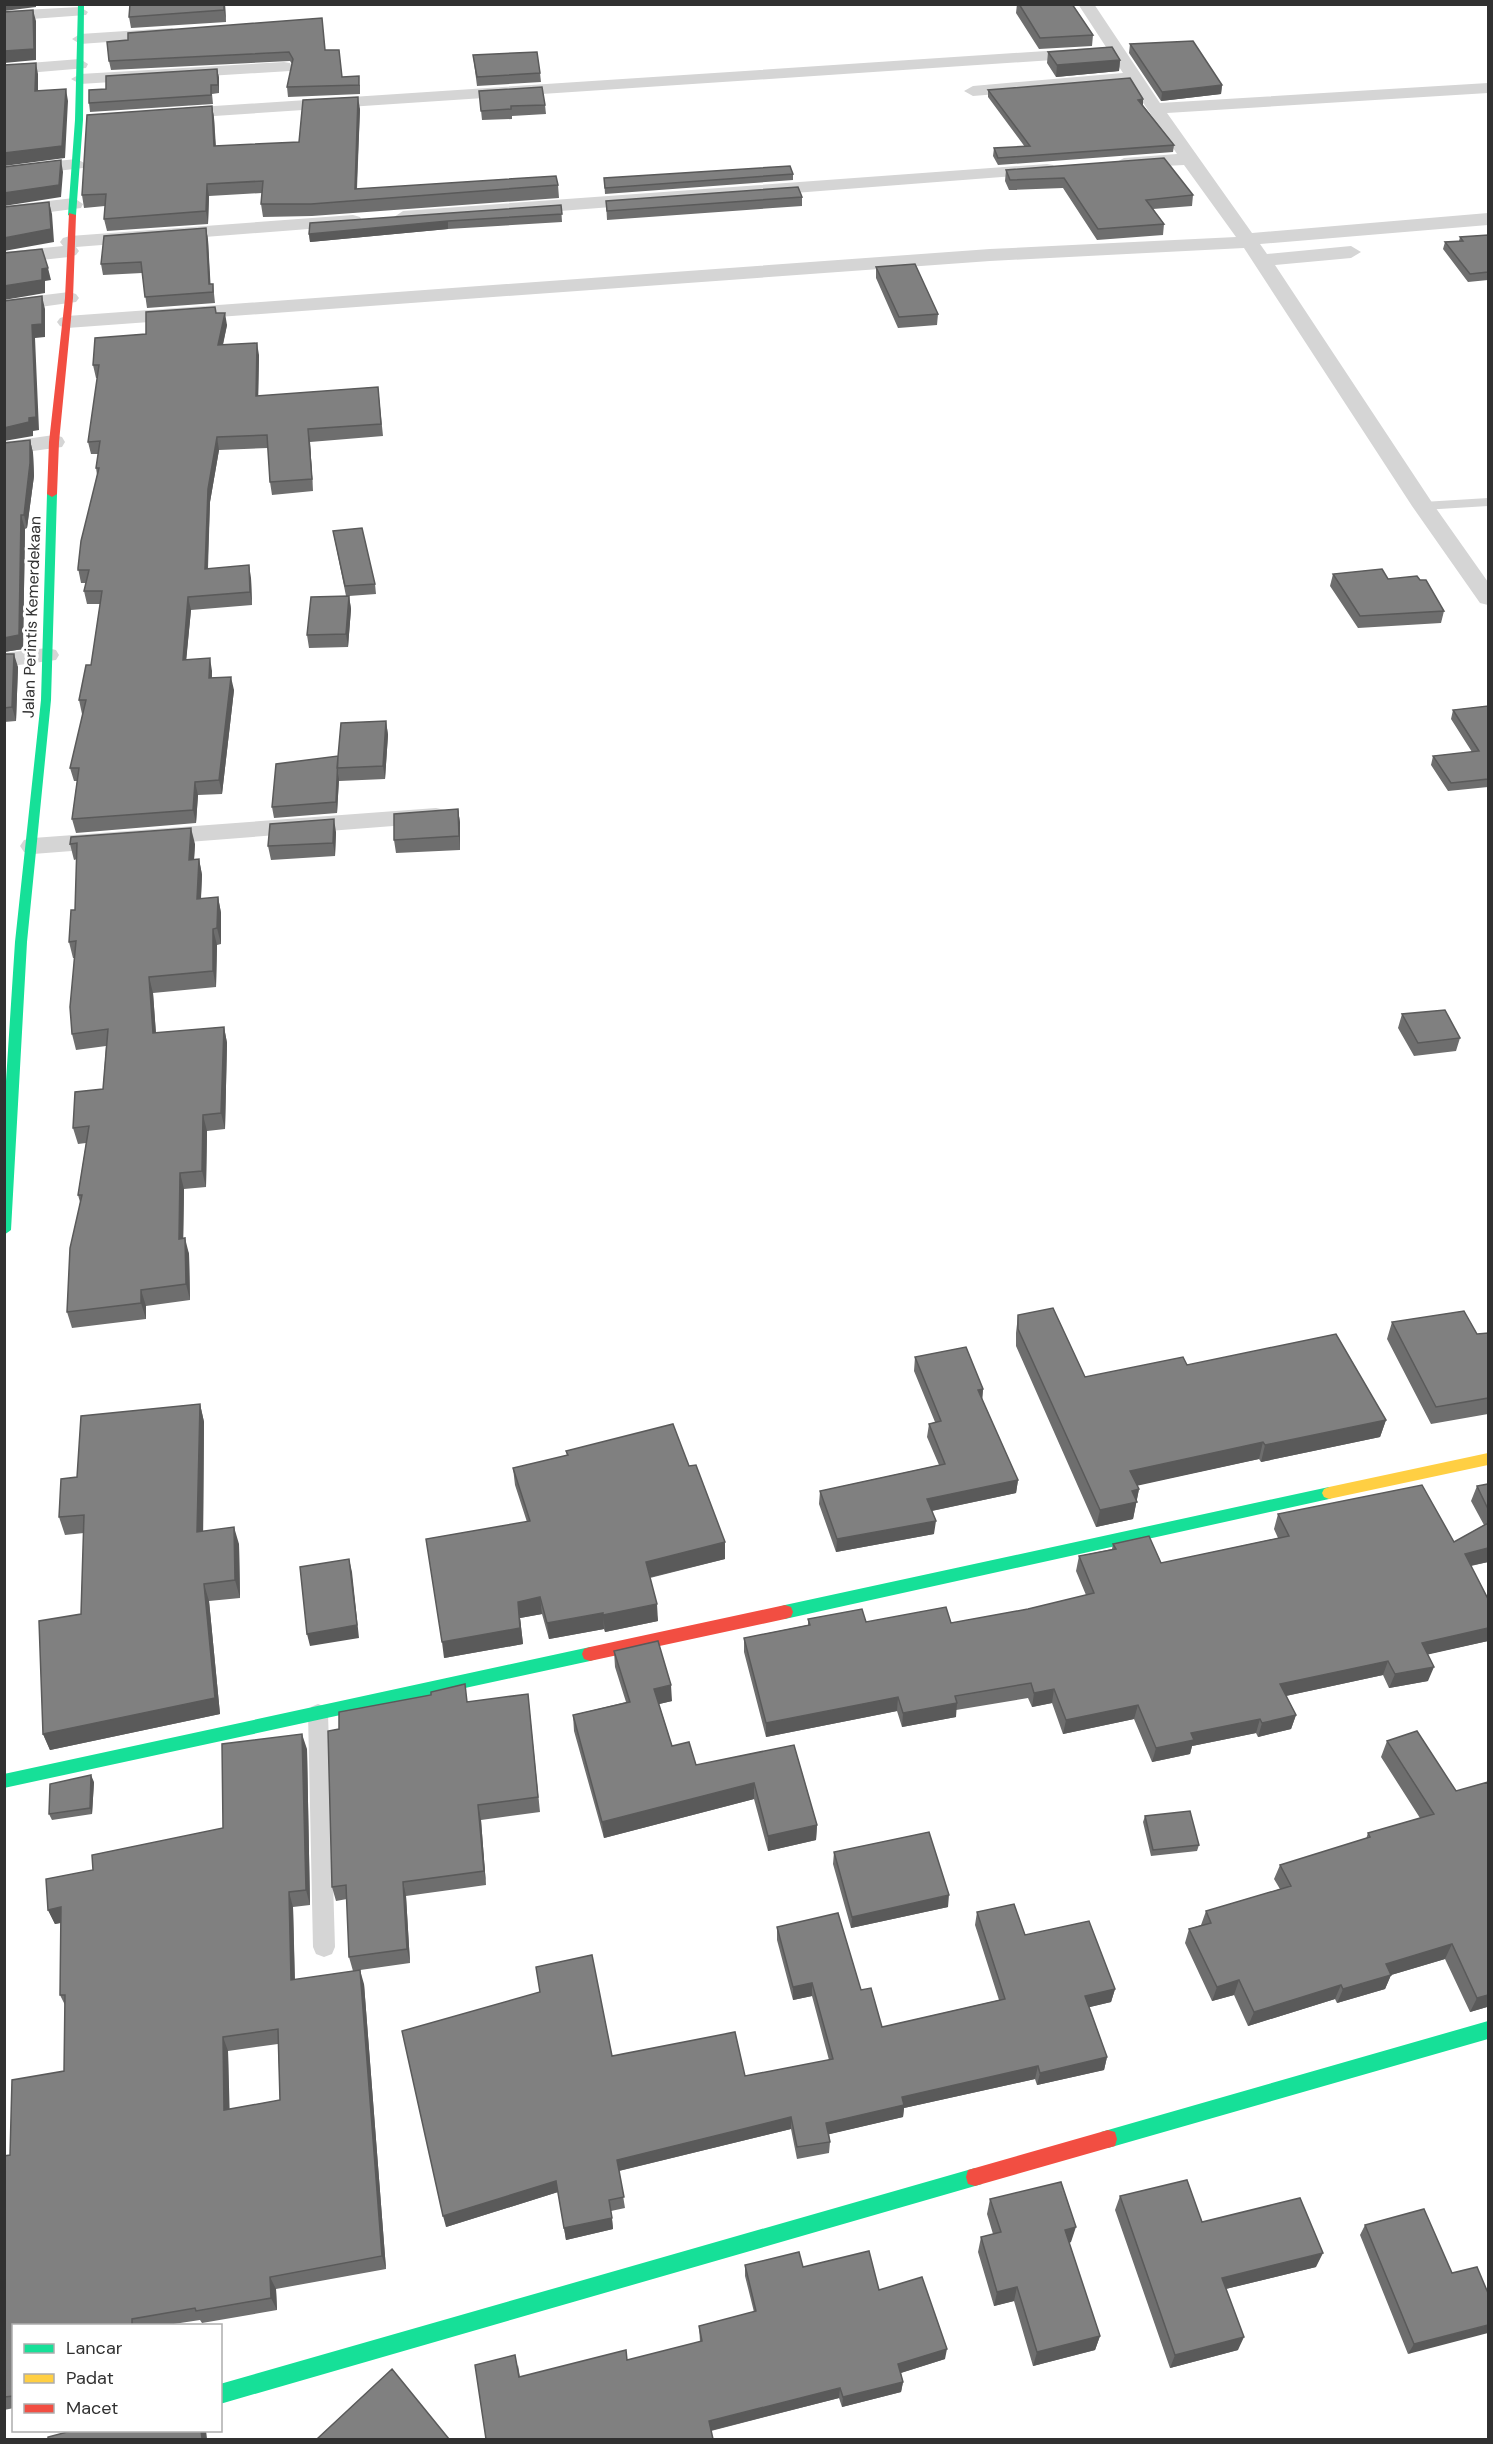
<svg xmlns="http://www.w3.org/2000/svg" width="1493" height="2444" font-family="'DM Sans',sans-serif">
  <style>
    .lines { fill: none; stroke-linecap: round; stroke-linejoin: round }
    .lane { fill: #d5d5d5; fill-rule: evenodd }
    .street { fill: #d5d5d5; fill-rule: evenodd }
    .fast { fill: #16e098; fill-rule: evenodd }
    .slow { fill: #ffcf43; fill-rule: evenodd }
    .jam { fill: #f24e42; fill-rule: evenodd }
    .wall { fill: #6e6e6e; fill-rule: evenodd }
    .shaded-wall { fill: #5a5a5a }
    .building { fill: #808080; stroke: #5a5a5a; stroke-width: 1.5; fill-rule: evenodd }
    .labels { text-anchor: middle; stroke-width: 6; stroke-linejoin: round; paint-order: stroke }
    .far-street-label { font-size: 16px; fill: #313131; stroke: #fff }
  </style>
  <rect width="100%" height="100%" fill="#fff"/>
  <g class="lines">
    <!-- lane -->
    <path class="lane" d="M1488,498V506L1423,510L1417,506L1423,502Z
      M318,1704L325,1707L328,1713L335,1947L332,1954L324,1957L316,1954L313,1947L308,1713L311,1707Z"/>
    <!-- street -->
    <path class="street" d="M1078,4H1094L1160,103L1488,83V93L1167,113L1252,233L1488,213V225L1260,244L1267,254L1351,246L1361,252L1351,258L1275,265L1433,504L1488,582V605L1480,603L1412,506L1244,248L990,261L67,328L60,326L57,322L60,318L67,316L990,249L1236,237L1184,165L1124,168L1115,163L1124,158L1177,154L1130,83L973,96L964,91L973,86L1123,73L1112,56L169,119L160,114L169,109L1106,47Z
      M80,7L88,12L86,15L4,21V11Z
      M172,28L180,33L178,37L80,44L72,39L80,34Z
      M80,59L88,64L86,68L4,75V65Z
      M284,62L290,63L292,67L290,71L80,84L71,79L80,74Z
      M77,159L86,164L83,168L4,177V166Z
      M1047,164L1053,165L1056,169L1053,173L403,223L394,217L403,211Z
      M74,198L83,204L81,208L4,218V206Z
      M353,215L360,217L362,221L360,225L76,247L79,251L76,255L69,257L4,264V252L63,246L60,242L63,238L70,236Z
      M69,292L76,294L79,298L76,302L4,312V300Z
      M54,435L62,437L65,442L62,447L4,455V442Z
      M47,648L56,650L59,655L56,660L4,667V653Z
      M436,808L445,810L449,816L445,822L33,854L24,852L20,846L24,840L33,838Z"/>
    <!-- fast -->
    <path class="fast" d="M78,4H84L83,120L76,215L72,217L68,215L75,120Z
      M52,491L57,494L51,700L27,942L11,1230L4,1235V1112L15,942L41,700L47,494Z
      M1329,1487L1334,1489L1336,1493L1334,1497L1329,1499L785,1619L779,1617L777,1612L779,1607L785,1605Z
      M590,1647L596,1649L598,1654L596,1659L590,1661L4,1788V1774Z
      M1488,2021V2039L1108,2148L1101,2146L1099,2139L1101,2132L1108,2130Z
      M975,2168L982,2170L984,2177L982,2184L975,2186L220,2404V2384Z"/>
    <!-- slow -->
    <path class="slow" d="M1488,1453V1465L1329,1499L1324,1497L1322,1493L1324,1489L1329,1487Z"/>
    <!-- jam -->
    <path class="jam" d="M69,213L76,215L73,298L59,442L57,494L52,497L47,494L49,442L65,298Z
      M785,1605L791,1607L793,1612L791,1617L785,1619L590,1661L584,1659L582,1654L584,1649L590,1647Z
      M1108,2130L1115,2132L1117,2139L1115,2146L975,2186L968,2184L966,2177L968,2170Z"/>
  </g>
  <!-- wall -->
  <path class="wall" d="M225,4L226,22L131,28L129,17Z
    M1017,4H1072L1093,35L1092,46L1039,49L1016,13Z
    M1130,44L1222,85L1221,94L1161,101L1129,53Z
    M326,50L342,77L360,85V94L288,97L287,87L292,64L290,61L111,70L109,61Z
    M1048,52L1120,60L1119,71L1056,77L1047,63Z
    M473,55L540,73L541,82L477,86Z
    M217,69L219,78V93L212,94L213,104L90,112L89,103L106,89Z
    M988,90L1143,105L1174,145L1173,152L998,165L993,156L994,148L1025,147L988,97Z
    M479,91L545,105L546,114L512,116V119L482,120Z
    M212,106L214,118L216,146L299,142L360,109L357,189L558,185L559,198L312,216L263,217L261,204L262,193L209,196L208,224L107,231L104,219L105,206L84,208L82,195Z
    M1006,170L1193,195L1192,206L1153,209L1164,224L1163,235L1097,240L1063,188L1009,190L1005,181Z
    M793,174V180L605,194L604,178Z
    M802,197V206L607,220L606,201Z
    M561,205L562,222L448,229L310,242L309,234Z
    M206,228L208,240L210,284H213L215,303L147,308L142,273L103,275L101,264Z
    M1488,235V280L1468,282L1443,249L1445,242L1459,241L1460,237Z
    M876,267L938,314L937,325L898,328L876,278Z
    M216,313L227,325L223,345L259,355L258,396L378,387L383,436L310,442L313,491L272,495L270,482L268,448L219,450L210,502L208,569L251,578L252,605L191,610L186,660L212,671V678L234,690L222,794L198,795L196,823L76,833L72,819L77,781H74L70,768L83,714H82L79,700L91,665L100,604H87L84,591L86,583H81L78,568L97,475L96,468L98,454H91L88,442L98,378H96L93,365L146,334Z
    M30,440L33,453L34,476L27,528L25,529L23,649L4,652Z
    M333,531L375,584L376,594L349,596L351,609L348,647L309,648L307,635L346,596Z
    M1333,574L1388,579L1444,611L1441,623L1358,628L1330,586Z
    M4,654L18,667L16,721L4,722Z
    M1488,706V787L1448,791L1431,765L1433,756L1472,752L1451,719L1453,710Z
    M386,721L388,735L385,779L339,781V779L337,813L274,818L272,807L338,756Z
    M458,809L460,823V850L396,853L394,840Z
    M336,832L335,856L271,860L268,846Z
    M70,844H195L194,859H199L202,875L201,899L218,897L221,913V944L217,945L216,987L153,993L156,1033L224,1027L227,1043L225,1129L207,1131L206,1187L184,1189L183,1238L189,1254L190,1300L146,1306V1319L72,1328L67,1312L80,1202L78,1195L86,1143L78,1144L73,1128L103,1089L106,1046L76,1050L72,1034L74,958H73L69,942L75,910L77,859L74,860Z
    M1402,1014L1460,1038L1456,1051L1414,1056L1398,1028Z
    M1018,1315L1085,1377L1187,1365L1386,1420L1380,1437L1261,1462L1259,1459L1137,1485L1139,1489L1133,1519L1096,1527L1016,1346V1333Z
    M1392,1322L1477,1334L1488,1333V1414L1431,1424L1387,1339Z
    M915,1357L983,1389L982,1399L1018,1480L1016,1493L932,1511L934,1534L836,1552L819,1504L820,1491L939,1465L927,1437L929,1424L935,1422L914,1371Z
    M200,1404L204,1422L203,1531L239,1544L240,1598L209,1601L220,1714L50,1750L43,1734L81,1614L84,1533L65,1535L59,1517L77,1477Z
    M566,1451L689,1466L725,1559L650,1578L658,1621L605,1632L604,1629L549,1639L542,1614L520,1618L523,1644L444,1658L527,1522L515,1485L513,1468L567,1456Z
    M1488,1484V1562L1471,1566L1488,1599V1641L1428,1654V1681L1389,1688L1383,1675L1286,1696L1296,1715L1291,1729L1258,1737L1256,1733L1192,1746L1190,1754L1152,1762L1134,1719L1063,1734L1052,1703L1032,1707L1028,1698L956,1710V1717L902,1727L897,1711L766,1737L744,1652V1638L808,1625V1619L866,1622L951,1623L1028,1609L1086,1595L1076,1571L1079,1556L1112,1549L1113,1544L1161,1563L1278,1538L1274,1529L1278,1514L1454,1542L1484,1525L1471,1501L1477,1486Z
    M614,1651L672,1701L659,1704L672,1746L696,1765L794,1745L817,1825L816,1840L768,1851L754,1799L604,1838L574,1731L573,1715L626,1702L615,1667Z
    M528,1694L540,1812L481,1820L486,1885L406,1896L410,1963L353,1971L349,1957L347,1899L336,1901L332,1887L339,1729L468,1702Z
    M1387,1741L1456,1791L1488,1782V2009L1487,2007L1470,2012L1445,1959L1391,1975L1385,1989L1337,2003L1335,1999L1248,2026L1234,1995L1212,2001L1185,1943L1189,1929L1201,1925L1206,1911L1280,1889L1274,1879L1280,1865L1366,1839L1368,1833L1420,1818L1381,1757Z
    M307,1749L310,1905L293,1907L295,1980L364,1984L386,2269L276,2289L277,2310L202,2323L200,2320L167,2325H14V2408L4,2410V2156L10,2155L64,2071L65,2005L60,1995L61,1923L55,1924L48,1910L93,1870L223,1828ZM278,2044L280,2100L229,2109L228,2051Z
    M94,1782L92,1814L52,1820L49,1814Z
    M1145,1816L1199,1845L1197,1851L1151,1856L1143,1822Z
    M834,1852L948,1907L851,1928L833,1864Z
    M977,1912L1025,1935L1115,1989L1111,2002L1089,2007L1107,2057L1104,2070L1037,2085L1035,2079L904,2108L903,2117L829,2134L830,2142L829,2153L797,2159L791,2129L619,2171L625,2208L611,2211L613,2229L566,2240L558,2192L446,2227L540,1992L536,1967L612,2056L745,2076L829,2060L812,1996L793,2000L777,1940V1927L861,1990L882,2027L999,2000L975,1925Z
    M1120,2196L1202,2222L1316,2267L1226,2289L1238,2350L1170,2368L1115,2210Z
    M990,2199L1071,2242L1069,2243L1100,2336L1095,2350L1033,2366L1014,2301L994,2306L978,2252L981,2237L993,2234L987,2214Z
    M1365,2225L1452,2273L1488,2293L1408,2354L1360,2235Z
    M745,2265L803,2267L879,2290L945,2359L901,2373L903,2382L901,2392L842,2407L839,2398L711,2431L486,2439L518,2365L520,2377L627,2360L700,2342L699,2326L754,2312L745,2276Z"/>
  <!-- shaded-wall -->
  <path class="shaded-wall" d="M4,4H36V7L4,11Z
    M224,4H225L226,22L224,10Z
    M33,10L36,21V60L4,63V51Z
    M1120,60L1119,71L1056,77L1057,65Z
    M36,63L38,74V103L35,91Z
    M217,69L219,78V93L218,85Z
    M1222,85L1221,94L1161,101L1162,92Z
    M66,89L68,101L65,158L4,166V153Z
    M358,97L360,109L356,201L355,189Z
    M1143,99V106L1138,100Z
    M212,106L214,118L216,158L214,146Z
    M61,160L63,172L61,197L4,206V193Z
    M207,184L209,196L208,224L206,211Z
    M49,202L52,214L54,242L4,251V238Z
    M448,221V229L310,242L309,234Z
    M206,228L208,240L211,292L209,284Z
    M48,268L51,280L45,281V293L4,300V286L42,269Z
    M42,296L45,309V337L35,338L39,430L33,431V436L4,441V428L32,325Z
    M225,313L227,325L220,357L218,345Z
    M257,343L259,355L258,408L256,396Z
    M308,429L310,442L313,491L312,479Z
    M217,437L219,450L210,502L207,582L205,569L208,489Z
    M30,440L33,453L34,476L27,528L24,515Z
    M21,515L25,529L23,649L4,652V638Z
    M249,565L251,578L252,605L250,592Z
    M349,596L351,609L348,647L346,634Z
    M188,597L191,610L185,673L183,660Z
    M14,654L18,667L16,721L12,707Z
    M210,658L212,671L211,691L209,678Z
    M231,677L234,690L222,794L219,780Z
    M386,721L388,735L385,779L383,766Z
    M337,768L339,779L337,813L336,802Z
    M195,782L198,795L196,823L193,810Z
    M458,809L460,823V850L459,836Z
    M334,819L336,832L335,856L333,843Z
    M191,828L195,844L193,876L189,860Z
    M199,859L202,875L200,915L197,899Z
    M218,897L221,913V944L217,928Z
    M213,929L217,945L216,987L213,971Z
    M149,977L153,993L157,1049L153,1033Z
    M224,1027L227,1043L225,1129L221,1113Z
    M203,1115L207,1131L206,1187L202,1171Z
    M180,1173L184,1189L183,1255L179,1239Z
    M185,1238L189,1254L190,1300L186,1284Z
    M141,1290L146,1306V1319L141,1303Z
    M983,1389L982,1402L978,1390Z
    M200,1404L204,1422L203,1549L197,1532Z
    M1386,1420L1380,1437L1261,1462L1265,1445Z
    M1263,1442L1259,1459L1127,1488L1130,1471Z
    M1018,1480L1016,1493L926,1512L927,1499Z
    M1139,1489L1133,1519L1096,1527L1100,1510L1132,1491Z
    M936,1521L934,1534L836,1552L837,1539Z
    M234,1527L239,1544L240,1598L235,1580Z
    M725,1542V1559L647,1578L646,1562Z
    M1488,1548V1562L1459,1568L1465,1554Z
    M349,1559L352,1572L359,1638L310,1646L307,1634Z
    M204,1584L209,1601L220,1714L50,1750L43,1734Z
    M540,1597L542,1614L520,1618L523,1644L444,1658L442,1642L518,1602Z
    M657,1604L658,1621L605,1632L603,1615Z
    M603,1613L604,1629L549,1639L547,1623Z
    M1488,1628V1641L1417,1657L1422,1643Z
    M1388,1661L1383,1675L1276,1698L1280,1684Z
    M1434,1667L1428,1681L1389,1688L1395,1674Z
    M671,1685L672,1701L655,1705L654,1689Z
    M1054,1689L1052,1703L1032,1707L1034,1693Z
    M898,1697L897,1711L766,1737V1723Z
    M957,1703L956,1717L902,1727L903,1713Z
    M1138,1705L1134,1719L1063,1734L1066,1720Z
    M1296,1715L1291,1729L1258,1737L1262,1723Z
    M1260,1719L1256,1733L1192,1746L1190,1754L1152,1762L1156,1748L1191,1733Z
    M302,1734L307,1749L310,1905L306,1890Z
    M91,1775L94,1782L92,1814L90,1808Z
    M754,1783V1799L604,1838L602,1822Z
    M478,1805L481,1820L486,1885L484,1871Z
    M817,1825L816,1840L768,1851V1836Z
    M403,1882L406,1896L410,1963L407,1949Z
    M289,1892L293,1907L295,1994L291,1980Z
    M949,1895L948,1907L851,1928L852,1917Z
    M61,1907L68,1921L55,1924L48,1910Z
    M1452,1944L1445,1959L1391,1975L1385,1989L1337,2003L1343,1989L1386,1964Z
    M360,1970L364,1984L386,2269L382,2256Z
    M1239,1980L1234,1995L1212,2001L1217,1987Z
    M812,1983V1996L793,2000V1987Z
    M1341,1985L1335,1999L1248,2026L1254,2012Z
    M1115,1989L1111,2002L1082,2009L1085,1996Z
    M1488,1995V2005L1487,2007L1470,2012L1477,1998Z
    M223,2037L228,2051L230,2123L224,2110Z
    M1107,2057L1104,2070L1037,2085L1040,2073Z
    M1038,2066L1035,2079L904,2108L903,2117L826,2135V2123L902,2097Z
    M791,2117V2129L618,2171L617,2160Z
    M556,2181L558,2192L446,2227L443,2216Z
    M612,2218L613,2229L566,2240L564,2228Z
    M1076,2227L1071,2242L1061,2245L1065,2230Z
    M1323,2253L1316,2267L1217,2291L1222,2278Z
    M270,2277L276,2289L277,2310L271,2298Z
    M1017,2287L1014,2301L994,2306L997,2292Z
    M1488,2325V2333L1408,2354L1414,2344Z
    M1100,2336L1095,2350L1033,2366L1037,2352Z
    M1244,2337L1238,2350L1170,2368L1175,2355Z
    M947,2349L945,2359L897,2374L898,2364Z
    M903,2382L901,2392L842,2407L843,2397Z
    M840,2388L839,2398L709,2431V2421Z
    M201,2430H206L207,2439H202Z"/>
  <!-- building -->
  <path class="building" d="M130,4H224V10L129,17Z
    M1019,4H1072L1093,35L1040,38Z
    M33,10L34,49L4,51V12Z
    M322,18L325,50H339L342,77L359,76V85L287,87L293,59L289,52L109,61L107,42L128,40V33Z
    M1193,41L1222,85L1162,92L1130,44Z
    M1112,47L1120,60L1057,65L1048,52Z
    M537,52L540,73L477,77L473,55Z
    M36,63L35,91L66,89L62,146L4,153V65Z
    M217,69L218,85H211V95L89,103V90L106,89V76Z
    M1130,78L1143,99L1138,100L1174,145L998,158L994,148L1030,146L988,90Z
    M542,87L545,105L511,106V109L481,111L479,91Z
    M358,97L355,189L556,176L558,185L311,204H261L263,181L207,184L206,211L104,219L106,194L82,195L87,115L212,106L214,146L299,142L303,100Z
    M1164,158L1193,195L1146,200L1164,224L1098,229L1064,178L1010,180L1006,170Z
    M61,160L59,185L4,193V167Z
    M790,166L793,174L605,188L604,178Z
    M798,187L802,197L607,211L606,201Z
    M49,202L51,229L4,238V207Z
    M561,205L562,214L448,221L309,234L310,223Z
    M206,228L209,284H213V292L145,297L141,262L101,264L104,236Z
    M1488,235V272L1470,274L1445,242L1463,241L1460,237Z
    M42,249L48,268L42,269V280L4,286V253Z
    M915,264L938,314L899,317L876,267Z
    M42,296V324L32,325L36,417L29,418V422L4,428V301Z
    M215,307L216,313H225L218,345L257,343L256,396L378,387L381,424L308,429L312,479L270,482L267,435L217,437L208,489L205,569L249,565L250,592L188,597L183,660L210,658L209,678L231,677L219,780L195,782L193,810L72,819L79,768H70L86,700H79L86,665H91L102,591H84L89,570H78V568L81,541L99,468H96L100,441L88,442L99,365H93L95,338L146,334V312Z
    M30,440V463L24,515H21L19,635L4,638V443Z
    M362,528L375,584L345,586L333,531Z
    M1382,569L1388,579L1417,576L1420,580H1426L1444,611L1360,616L1333,574Z
    M349,596L346,634L307,635L311,597Z
    M4,654H14L12,707L4,708Z
    M1488,706V779L1451,783L1433,756L1479,751L1453,710Z
    M386,721L383,766L337,768L341,723Z
    M338,756L336,802L272,807L276,764Z
    M458,809L459,836L394,840V814Z
    M334,819L333,843L268,846L270,824Z
    M191,828L189,860L199,859L197,899L218,897L217,928L213,929V971L149,977L153,1033L224,1027L221,1113L203,1115L202,1171L180,1173L179,1239L185,1238L186,1284L141,1290V1303L67,1312L70,1248L82,1195H78L89,1126L73,1128L75,1092L103,1089L108,1029L72,1034L70,1007L76,941L69,942L71,910H75L77,843L70,844L71,837Z
    M1445,1010L1460,1038L1418,1043L1402,1014Z
    M1053,1308L1085,1377L1183,1357L1187,1365L1336,1334L1386,1420L1265,1445L1263,1442L1130,1471L1139,1489L1132,1491L1137,1502L1100,1510L1018,1329V1315Z
    M1464,1311L1477,1334L1488,1333V1398L1436,1407L1392,1322Z
    M966,1347L983,1389L978,1390L1018,1480L927,1499L936,1521L837,1539L820,1491L945,1464L929,1424L941,1421L915,1357Z
    M200,1404L197,1532L234,1527L235,1580L204,1584L215,1698L43,1734L39,1621L81,1614L84,1515L59,1517L61,1479L77,1477L81,1416Z
    M673,1424L689,1466L696,1465L725,1542L646,1562L657,1604L603,1615V1613L547,1623L540,1597L518,1602L520,1628L442,1642L426,1539L530,1521L513,1468L568,1455L566,1451Z
    M1488,1484V1509L1477,1486Z
    M1422,1485L1454,1542L1488,1523V1548L1465,1554L1488,1599V1628L1422,1643L1434,1667L1395,1674L1388,1661L1280,1684L1296,1715L1262,1723L1260,1719L1191,1733L1194,1740L1156,1748L1138,1705L1066,1720L1054,1689L1034,1693L1031,1683L955,1696L957,1703L903,1713L898,1697L766,1723L744,1638L810,1625L808,1619L862,1609L866,1622L946,1607L951,1623L1028,1609L1094,1593L1079,1556L1116,1549L1113,1544L1149,1536L1161,1563L1289,1536L1278,1514Z
    M349,1559L357,1625L307,1634L300,1567Z
    M658,1641L671,1685L654,1689L672,1746L689,1742L696,1765L794,1745L817,1825L768,1836L754,1783L602,1822L573,1715L630,1702L614,1651Z
    M465,1684L467,1702L528,1694L538,1797L478,1805L484,1871L403,1882L407,1949L349,1957L346,1885L332,1887L328,1731L339,1729V1712L431,1695V1692Z
    M1417,1731L1456,1791L1488,1782V1995L1477,1998L1452,1944L1386,1964L1391,1975L1343,1989L1341,1985L1254,2012L1239,1980L1217,1987L1189,1929L1211,1923L1206,1911L1291,1886L1280,1865L1370,1837L1368,1833L1434,1814L1387,1741Z
    M302,1734L306,1890L289,1892L291,1980L360,1970L382,2256L270,2277L271,2298L196,2311L195,2308L132,2319V2325H14V2396L4,2397V2156L10,2155L12,2080L64,2071L65,1995H60L61,1907L48,1910L46,1879L93,1870L92,1855L223,1828L222,1744ZM278,2029L280,2100L224,2110L223,2037Z
    M91,1775L90,1808L49,1814L50,1784Z
    M1190,1811L1199,1845L1153,1850L1145,1816Z
    M929,1832L949,1895L852,1917L834,1852Z
    M1014,1904L1025,1935L1089,1921L1115,1989L1085,1996L1107,2057L1040,2073L1038,2066L902,2097L904,2105L826,2123L830,2142L797,2147L791,2117L617,2160L624,2197L609,2200L612,2218L564,2228L556,2181L443,2216L402,2031L540,1992L536,1967L592,1955L612,2056L735,2032L745,2076L833,2059L812,1983L793,1987L777,1927L838,1913L861,1990L871,1988L882,2027L1005,1999L977,1912Z
    M1187,2180L1202,2222L1300,2198L1323,2253L1222,2278L1244,2337L1175,2355L1120,2196Z
    M1061,2182L1076,2227L1065,2230L1100,2336L1037,2352L1017,2287L997,2292L981,2237L1001,2232L990,2199Z
    M1424,2209L1452,2273L1477,2267L1488,2293V2325L1414,2344L1365,2225Z
    M869,2251L879,2290L922,2277L947,2349L898,2364L903,2382L843,2397L840,2388L709,2421L713,2439H486L475,2365L515,2355L519,2377L626,2350L627,2360L702,2341L699,2326L756,2311L745,2265L799,2252L803,2267Z
    M392,2369L449,2439H317Z
    M104,2430H201L202,2439H48V2437L71,2431H104Z"/>
  <g class="labels">
    <!-- far-street labels -->
    <g class="far-street-label">
      <text transform="translate(31 617) rotate(-88)" y="6">Jalan Perintis Kemerdekaan</text>
    </g>
  </g>
  <!-- border -->
  <rect width="1493" height="2444" fill="none" stroke="#313131" stroke-width="12"/>
  <!-- legend -->
  <rect x="12" y="2324" width="210" height="108" fill="#ffffff" stroke="#adadad" stroke-width="1.5"/>
  <rect x="24" y="2344" width="30" height="9" fill="#16e098" stroke="#adadad" stroke-width="1.5"/>
  <text x="66" y="2354" font-size="18" fill="#313131">Lancar</text>
  <rect x="24" y="2374" width="30" height="9" fill="#ffcf43" stroke="#adadad" stroke-width="1.5"/>
  <text x="66" y="2384" font-size="18" fill="#313131">Padat</text>
  <rect x="24" y="2404" width="30" height="9" fill="#f24e42" stroke="#adadad" stroke-width="1.5"/>
  <text x="66" y="2414" font-size="18" fill="#313131">Macet</text>
</svg>
